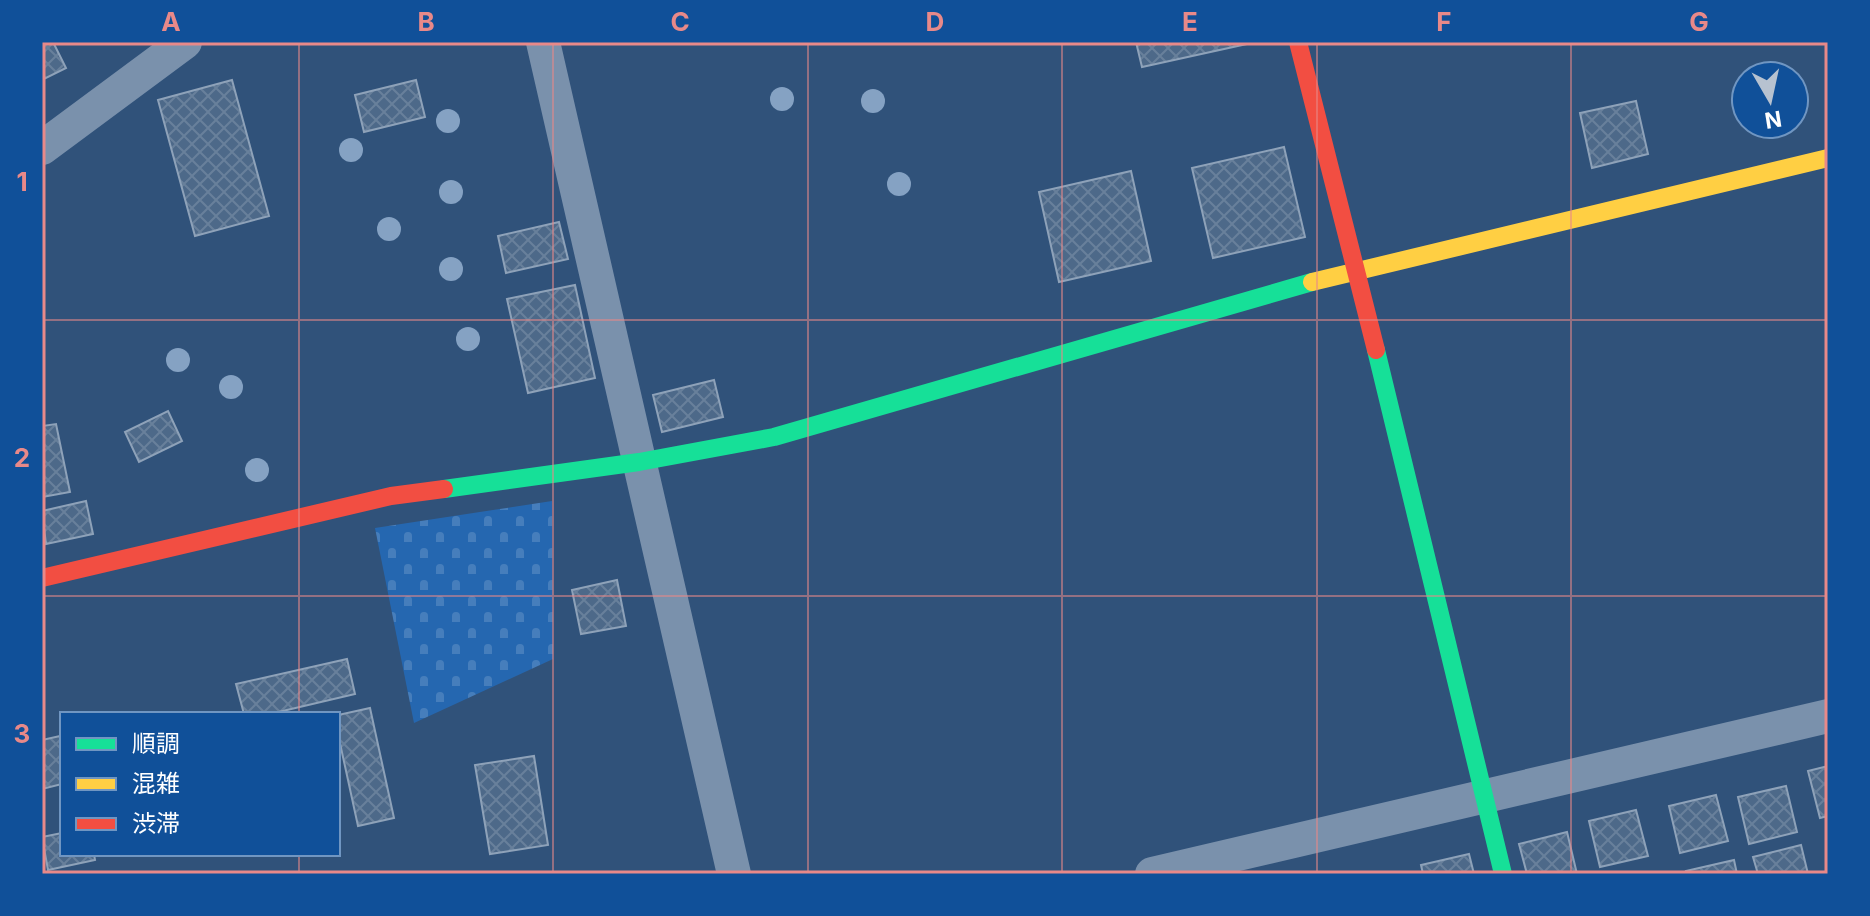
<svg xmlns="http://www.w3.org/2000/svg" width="1870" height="916" font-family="Inter,'Noto Sans JP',sans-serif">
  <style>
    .cemetery { fill: url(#cemetery-stones) }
    .building { fill: url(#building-cross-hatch); stroke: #8ea2b9; stroke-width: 2 }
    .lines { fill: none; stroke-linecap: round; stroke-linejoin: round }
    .street { stroke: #7a91ac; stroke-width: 34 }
    .fast { stroke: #16e098; stroke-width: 18 }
    .slow { stroke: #ffcf43; stroke-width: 18 }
    .jam { stroke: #f24e42; stroke-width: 18 }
    .tree { fill: #85a2c3 }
    .grid { fill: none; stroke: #e88989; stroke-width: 2; stroke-opacity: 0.55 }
    .neatline { fill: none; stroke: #e88989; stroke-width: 3 }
    .grid-label { font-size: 26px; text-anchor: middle; font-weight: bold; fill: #e88989 }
  </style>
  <defs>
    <pattern id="cemetery-stones" width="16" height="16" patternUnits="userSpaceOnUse" patternTransform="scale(2)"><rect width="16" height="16" fill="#2567b0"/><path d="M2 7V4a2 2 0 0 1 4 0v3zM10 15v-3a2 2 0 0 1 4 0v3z" fill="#467ebc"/></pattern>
    <pattern id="building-cross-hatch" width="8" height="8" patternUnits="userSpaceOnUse" patternTransform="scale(2)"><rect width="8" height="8" fill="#4d6989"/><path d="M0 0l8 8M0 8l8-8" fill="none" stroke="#68809b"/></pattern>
  </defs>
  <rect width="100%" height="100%" fill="#30527a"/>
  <!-- cemetery -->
  <path class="cemetery" d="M552,501L553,659L414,723L375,528Z"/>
  <!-- building -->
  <path class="building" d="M42,42H53L66,68L42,80Z
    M1136,42H1256L1142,67Z
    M232,80L269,216L195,236L158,100Z
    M416,80L425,117L364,132L355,95Z
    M1636,101L1648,154L1592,168L1580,113Z
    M1284,147L1305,237L1213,258L1192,168Z
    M1131,171L1151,261L1059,282L1039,192Z
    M559,222L568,259L506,273L498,236Z
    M575,285L595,378L528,393L507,299Z
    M714,380L723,417L662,432L653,395Z
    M168,411L182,441L139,462L125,432Z
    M56,424L70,492L42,497V426Z
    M86,501L93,534L46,544L42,511Z
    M617,580L626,626L581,634L572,590Z
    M347,659L355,694L270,714H244L236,684Z
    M370,708L394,818L358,826L338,734V715Z
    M60,736L62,784L42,789V740Z
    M534,756L548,845L490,854L475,765Z
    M1828,766V816L1820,818L1808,771Z
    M1786,786L1797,832L1749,844L1738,797Z
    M1716,795L1728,841L1680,853L1669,806Z
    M1636,810L1648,856L1600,867L1589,821Z
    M1567,832L1577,874H1527L1519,844Z
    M62,833V854H94L95,860L48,870L42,837Z
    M1801,845L1808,874H1758L1753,857Z
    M1469,854L1474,874H1423L1421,865Z
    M1734,860L1737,874H1687L1686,871Z"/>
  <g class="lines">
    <!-- street -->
    <path class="street" d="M543,42L734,874
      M42,148L185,42
      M1152,874L1828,716"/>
    <!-- fast -->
    <path class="fast" d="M1376,350L1503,874
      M444,489L639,462L774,437L1312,282"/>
    <!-- slow -->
    <path class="slow" d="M1312,282L1828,158"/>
    <!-- jam -->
    <path class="jam" d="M1298,42L1376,350
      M42,578L391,496L444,489"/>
  </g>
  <!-- trees -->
  <g class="tree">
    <circle cx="782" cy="99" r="12"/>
    <circle cx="873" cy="101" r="12"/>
    <circle cx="448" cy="121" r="12"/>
    <circle cx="351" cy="150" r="12"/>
    <circle cx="899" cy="184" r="12"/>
    <circle cx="451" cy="192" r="12"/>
    <circle cx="389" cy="229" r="12"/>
    <circle cx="451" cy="269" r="12"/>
    <circle cx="468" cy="339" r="12"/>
    <circle cx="178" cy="360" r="12"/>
    <circle cx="231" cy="387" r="12"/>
    <circle cx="257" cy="470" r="12"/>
  </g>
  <!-- grid -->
  <path class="grid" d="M299,42V714M553,42V874M808,42V874M1062,42V874M1317,42V874M1571,42V874M42,320H1828M42,596H1828M299,854V874"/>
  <!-- border -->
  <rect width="1870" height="916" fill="none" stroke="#105099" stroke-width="88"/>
  <!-- legend -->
  <rect x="60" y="712" width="280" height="144" fill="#105099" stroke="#7096c2" stroke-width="2"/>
  <rect x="76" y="738" width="40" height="12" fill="#16e098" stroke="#7096c2" stroke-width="2"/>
  <text x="132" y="752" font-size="24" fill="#ffffff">順調</text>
  <rect x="76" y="778" width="40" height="12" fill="#ffcf43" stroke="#7096c2" stroke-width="2"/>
  <text x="132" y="792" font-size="24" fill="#ffffff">混雑</text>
  <rect x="76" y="818" width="40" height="12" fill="#f24e42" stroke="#7096c2" stroke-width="2"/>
  <text x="132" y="832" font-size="24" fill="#ffffff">渋滞</text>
  <!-- north arrow -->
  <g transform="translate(1770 100) rotate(171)"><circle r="38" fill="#105099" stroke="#7096c2" stroke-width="2"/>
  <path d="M0-6L14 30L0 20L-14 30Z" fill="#b7c2d0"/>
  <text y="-12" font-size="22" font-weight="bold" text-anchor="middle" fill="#ffffff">N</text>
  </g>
  <rect x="44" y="44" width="1782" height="828" class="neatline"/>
  <g class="grid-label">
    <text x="171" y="31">A</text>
    <text x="426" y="31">B</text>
    <text x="680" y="31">C</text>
    <text x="935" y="31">D</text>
    <text x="1190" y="31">E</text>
    <text x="1444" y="31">F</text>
    <text x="1699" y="31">G</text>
    <text x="22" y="191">1</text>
    <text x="22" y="467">2</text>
    <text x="22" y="743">3</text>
  </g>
</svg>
